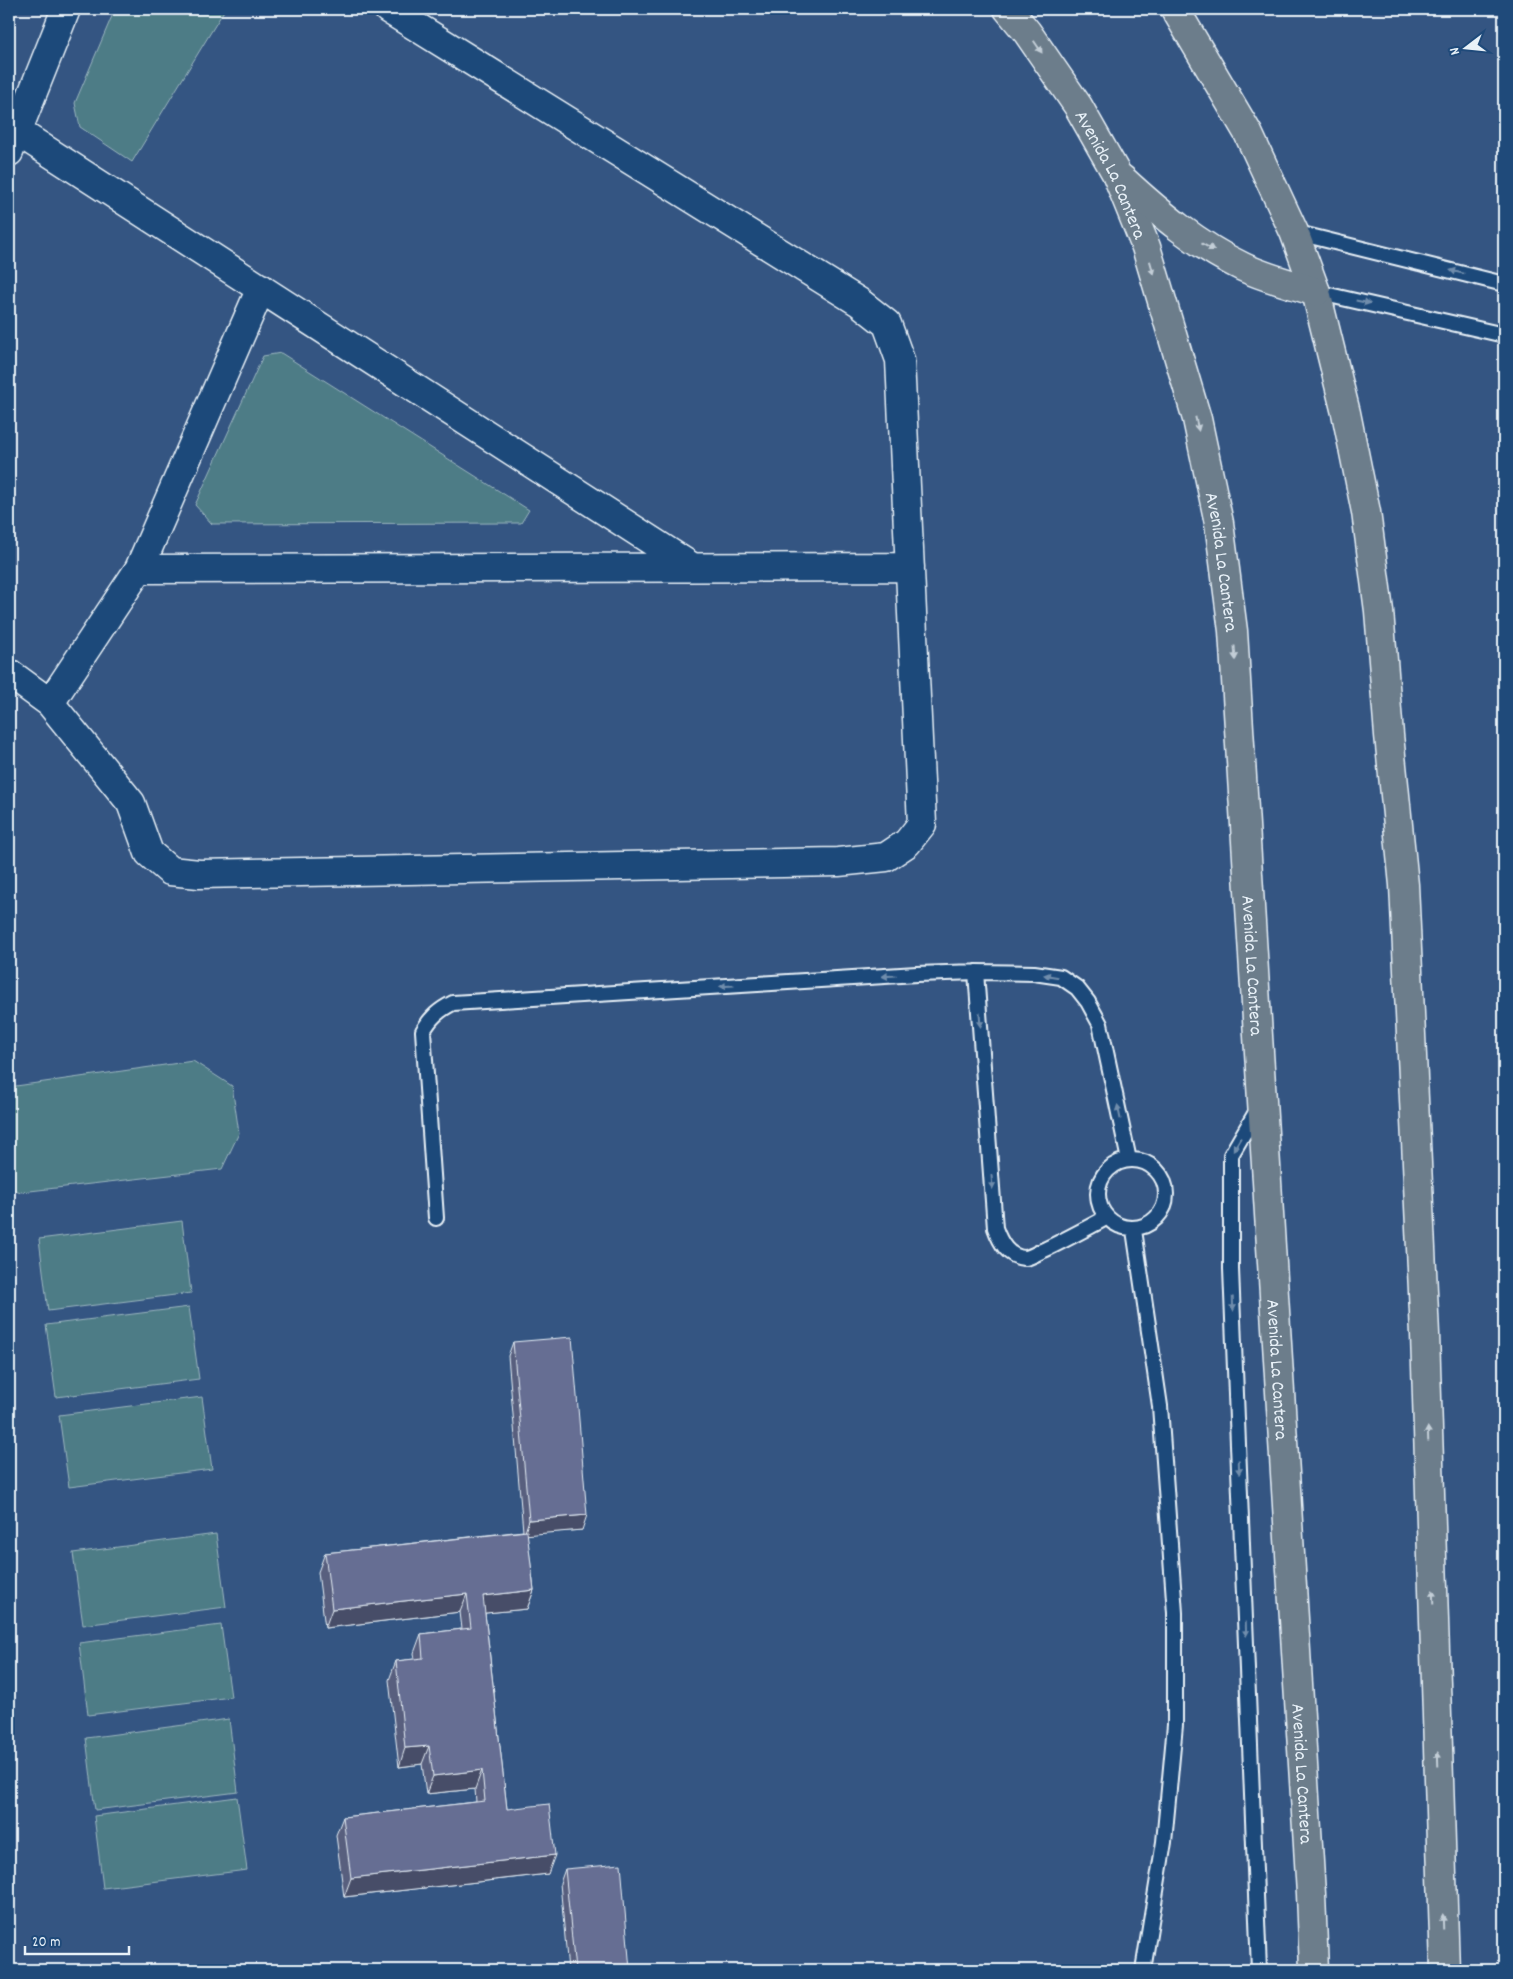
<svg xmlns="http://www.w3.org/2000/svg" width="1513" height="1979" font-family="Dekko,sans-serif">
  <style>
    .green { fill: #4e7c86; stroke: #9bb6bf }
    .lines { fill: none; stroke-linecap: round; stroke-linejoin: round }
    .lane-casing { stroke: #e8f1f8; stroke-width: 18 }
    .street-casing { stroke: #e8f1f8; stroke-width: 31 }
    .primary-casing { stroke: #e8f1f8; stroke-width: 31 }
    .lane { stroke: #1f4a7a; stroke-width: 14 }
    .street { stroke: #1f4a7a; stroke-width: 28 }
    .primary { stroke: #6c7d8b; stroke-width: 28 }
    .wall { fill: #585f7e; stroke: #e8f1f8 }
    .shaded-wall { fill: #474d67; stroke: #e8f1f8 }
    .building { fill: #666e93; stroke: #e8f1f8 }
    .oneway { fill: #c3ced7 }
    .oneway2 { fill: #6f8dac }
    .labels { text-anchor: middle; stroke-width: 4; stroke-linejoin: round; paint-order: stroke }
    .street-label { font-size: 19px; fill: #e8f1f8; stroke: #1f4a7a }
  </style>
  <rect width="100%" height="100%" fill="#345582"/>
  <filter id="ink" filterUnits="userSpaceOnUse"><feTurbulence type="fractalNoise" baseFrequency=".02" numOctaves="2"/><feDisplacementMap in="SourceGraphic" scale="10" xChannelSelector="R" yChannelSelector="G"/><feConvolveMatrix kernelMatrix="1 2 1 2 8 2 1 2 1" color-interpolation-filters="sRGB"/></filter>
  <g filter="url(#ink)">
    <!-- green -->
    <path class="green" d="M115,9H225L132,162L80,127L75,103Z
      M281,353L529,510L521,523L212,524L195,505L263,356Z
      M193,1061L232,1086L239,1133L222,1169L21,1192L9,1188V1087Z
      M182,1221L191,1293L48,1311L39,1239Z
      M189,1307L199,1379L56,1397L46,1325Z
      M202,1397L212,1469L69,1487L59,1415Z
      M216,1534L226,1607L83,1625L73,1553Z
      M221,1625L231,1697L88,1715L79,1643Z
      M229,1719L238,1792L95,1810L86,1738Z
      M237,1797L247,1870L103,1888L94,1816Z"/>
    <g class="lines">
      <defs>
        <path id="lane" d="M1294,232L1504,284
          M1316,292L1504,335
          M976,972L995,1228C1000,1242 1008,1258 1026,1258C1031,1257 1039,1252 1044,1250C1065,1240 1085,1229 1106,1218
          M1098 1194a34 34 0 1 1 68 0a34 34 0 1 1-68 0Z
          M436,1218L423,1031C431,1017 439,1010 453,1003L917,974L976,972L1034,973L1061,977L1077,988L1088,1002L1100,1024L1129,1160
          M1134,1230L1160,1406L1175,1613V1725L1164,1842L1143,1970
          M1259,1970L1231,1269V1155L1259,1107"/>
        <path id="street" d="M18,132L692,567
          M9,152L66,9
          M139,569L261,288
          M9,673L50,703L131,803L149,853L170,871L199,874L838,862L886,857L907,843L922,824L900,360L887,324L859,302L388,9
          M50,703L139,569L910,567"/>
        <g id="primary">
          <path id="s1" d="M1008,9L1027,32L1078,106L1116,173L1146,247L1197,419L1219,523L1233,631L1311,1894L1314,1970"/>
          <path d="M1175,9L1248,133L1294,232L1316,292L1346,413L1366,512L1379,611L1389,735L1404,885L1425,1334L1445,1970"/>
          <path d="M1122,179C1159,213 1197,245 1243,267C1266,278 1292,284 1316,292"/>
        </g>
      </defs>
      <!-- lane casing -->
      <use href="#lane" class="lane-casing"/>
      <!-- street casing -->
      <use href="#street" class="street-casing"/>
      <!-- primary casing -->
      <use href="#primary" class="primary-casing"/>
      <!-- lane -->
      <use href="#lane" class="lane"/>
      <!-- street -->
      <use href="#street" class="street"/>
      <!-- primary -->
      <use href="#primary" class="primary"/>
    </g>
    <!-- wall -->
    <path class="wall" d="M513,1342L582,1530L527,1534L534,1590L527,1609L485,1613L507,1809L548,1874L344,1897L336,1835L343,1817L476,1802L475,1789L426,1794L422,1764L399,1767L389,1680L396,1661L415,1659L414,1653L421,1634L462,1629L460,1612L325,1628L318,1572L325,1553L523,1531L508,1356Z
      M565,1869L630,1970H568L560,1883Z"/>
    <!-- shaded-wall -->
    <path class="shaded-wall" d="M587,1515L582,1530L524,1535L529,1520Z
      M534,1590L527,1609L476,1614L483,1596Z
      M467,1594L460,1612L325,1628L332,1609Z
      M429,1746L422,1764L399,1767L405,1748Z
      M482,1770L475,1789L426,1794L433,1776Z
      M555,1855L548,1874L344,1897L351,1878Z"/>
    <!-- building -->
    <path class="building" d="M572,1337L587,1515L529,1520L513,1342Z
      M527,1531L534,1590L483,1596L507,1809L549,1804L555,1855L351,1878L343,1817L485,1801L482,1770L433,1776L429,1746L405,1748L396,1661L423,1658L421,1634L471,1628L467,1594L332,1609L325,1553Z
      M621,1864L630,1970H575L565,1869Z"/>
    <!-- one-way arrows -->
    <defs><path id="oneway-solid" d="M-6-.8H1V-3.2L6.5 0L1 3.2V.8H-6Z" transform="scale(1.25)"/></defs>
    <g class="oneway">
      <use href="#oneway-solid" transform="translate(1038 47) rotate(56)"/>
      <use href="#oneway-solid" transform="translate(1208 247) rotate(29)"/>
      <use href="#oneway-solid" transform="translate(1152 268) rotate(74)"/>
      <use href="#oneway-solid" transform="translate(1197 424) rotate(77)"/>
      <use href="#oneway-solid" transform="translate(1235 653) rotate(86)"/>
      <use href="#oneway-solid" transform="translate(1428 1434) rotate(-92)"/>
      <use href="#oneway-solid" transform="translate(1433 1597) rotate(-92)"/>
      <use href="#oneway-solid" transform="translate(1438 1759) rotate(-92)"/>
      <use href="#oneway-solid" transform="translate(1443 1922) rotate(-92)"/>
    </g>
    <g class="oneway2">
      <use href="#oneway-solid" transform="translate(1457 272) rotate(-166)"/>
      <use href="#oneway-solid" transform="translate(1363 302) rotate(12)"/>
      <use href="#oneway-solid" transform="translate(889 976) rotate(176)"/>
      <use href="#oneway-solid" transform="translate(1051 976) rotate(-171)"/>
      <use href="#oneway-solid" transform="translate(727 986) rotate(176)"/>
      <use href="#oneway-solid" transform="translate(980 1020) rotate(86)"/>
      <use href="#oneway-solid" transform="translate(1119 1112) rotate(-102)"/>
      <use href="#oneway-solid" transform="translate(1237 1144) rotate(121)"/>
      <use href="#oneway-solid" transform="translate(992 1182) rotate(86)"/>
      <use href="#oneway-solid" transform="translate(1233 1304) rotate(88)"/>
      <use href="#oneway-solid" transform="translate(1239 1467) rotate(88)"/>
      <use href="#oneway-solid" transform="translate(1246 1629) rotate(88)"/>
    </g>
  </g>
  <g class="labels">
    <!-- street labels -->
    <g class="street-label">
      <text dy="7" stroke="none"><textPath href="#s1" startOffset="196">Avenida La Cantera</textPath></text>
      <text dy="7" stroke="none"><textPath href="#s1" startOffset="601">Avenida La Cantera</textPath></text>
      <text dy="7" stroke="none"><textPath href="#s1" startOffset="1006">Avenida La Cantera</textPath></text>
      <text dy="7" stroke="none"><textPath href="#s1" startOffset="1411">Avenida La Cantera</textPath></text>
      <text dy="7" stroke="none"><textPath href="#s1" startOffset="1816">Avenida La Cantera</textPath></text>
    </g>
  </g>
  <!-- margin -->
  <rect width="1513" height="1979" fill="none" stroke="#1f4a7a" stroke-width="30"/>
  <rect x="15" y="15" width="1483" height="1949" fill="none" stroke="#e8f1f8" stroke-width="2" filter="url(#ink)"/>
  <!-- north arrow -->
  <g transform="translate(1466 48) rotate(254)" stroke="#1f4a7a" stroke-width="4" paint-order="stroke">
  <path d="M0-4L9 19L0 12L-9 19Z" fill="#e8f1f8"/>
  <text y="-8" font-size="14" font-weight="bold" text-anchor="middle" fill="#e8f1f8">N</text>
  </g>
  <!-- scale -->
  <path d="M25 1946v8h104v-8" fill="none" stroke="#e8f1f8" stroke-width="2.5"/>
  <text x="32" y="1946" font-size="15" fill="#e8f1f8" stroke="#1f4a7a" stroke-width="4" paint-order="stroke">20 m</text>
</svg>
